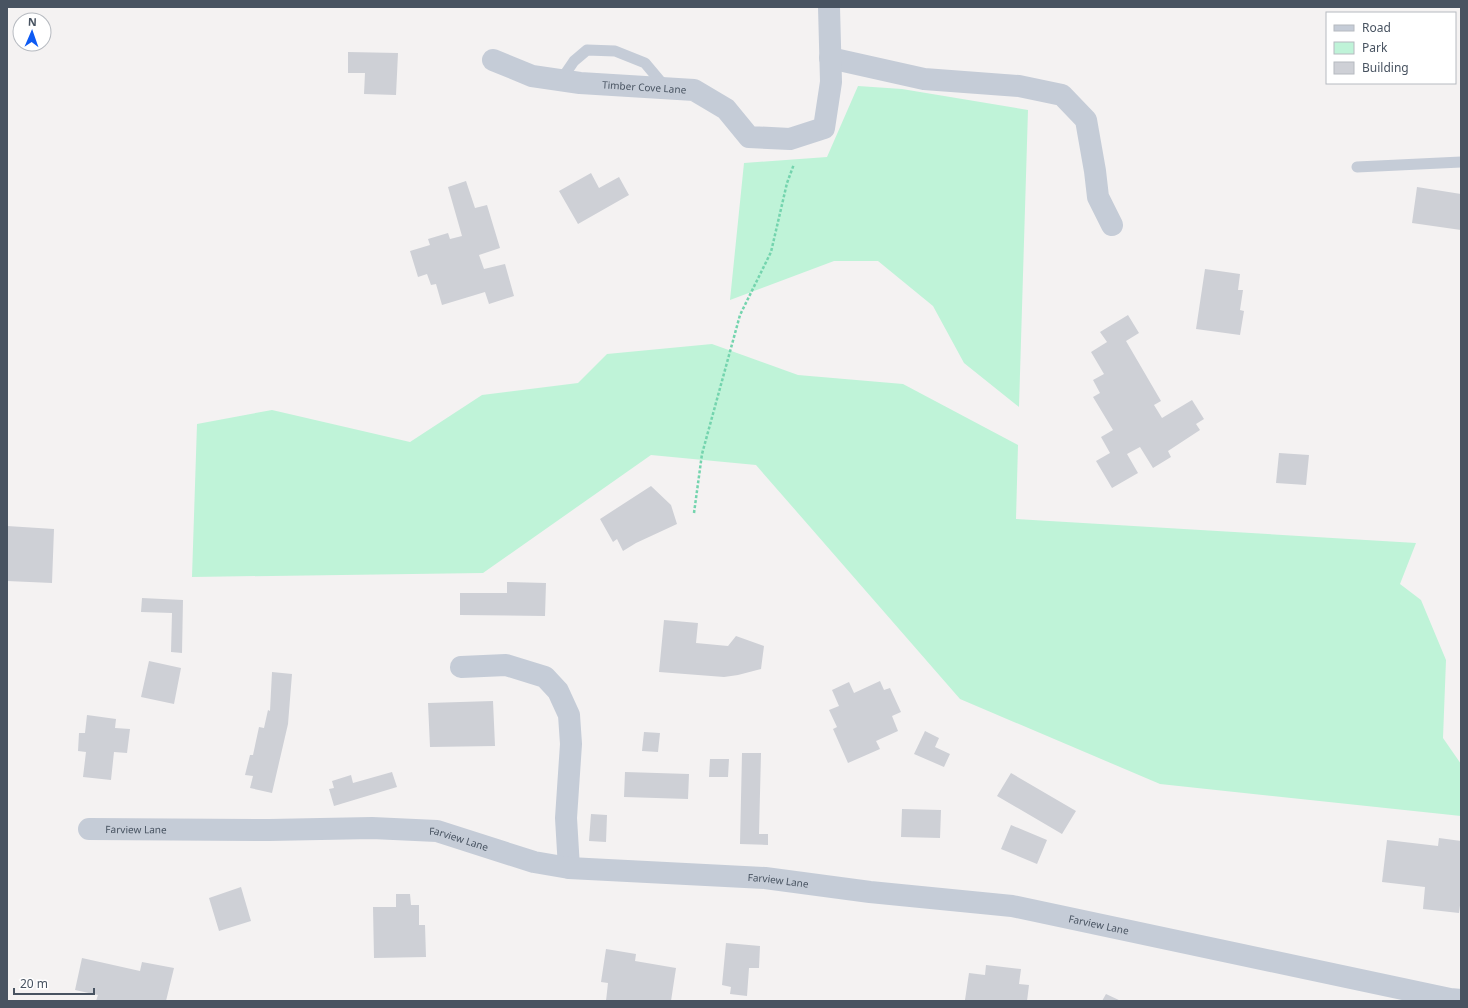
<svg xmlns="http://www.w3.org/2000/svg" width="1468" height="1008" font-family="'Noto Sans',sans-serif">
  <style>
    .green { fill: #bff3d8 }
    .building { fill: #ced0d6 }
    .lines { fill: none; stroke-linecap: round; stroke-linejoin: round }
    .path { stroke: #74d4ae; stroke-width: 2.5; stroke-dasharray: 3 2; stroke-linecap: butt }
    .lane { stroke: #c5ccd7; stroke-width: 11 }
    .street { stroke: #c5ccd7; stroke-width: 22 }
    .labels { text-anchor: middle; stroke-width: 4; stroke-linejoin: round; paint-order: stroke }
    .street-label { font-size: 10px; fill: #485361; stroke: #fff }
  </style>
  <rect width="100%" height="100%" fill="#f4f2f2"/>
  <!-- green -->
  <path class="green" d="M858,86L902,89L1028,110L1019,407L964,363L933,306L878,261H834L730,300L744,163L827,157Z
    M712,344L798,375L903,384L1018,445L1016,519L1416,543L1400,584L1421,600L1446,660L1443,738L1461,764V816L1160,784L960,699L756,465L651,455L483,573L192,577L197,424L272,410L410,442L482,395L578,383L607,354Z"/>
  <!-- building -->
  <path class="building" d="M348,52L398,53L396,95L364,94L365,73H348Z
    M591,173L599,188L619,177L629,195L578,224L559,191Z
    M466,181L475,208L487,205L500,248L479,255L484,269L505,264L514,296L489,304L485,292L442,305L436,284L431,285L427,274L418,277L410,251L430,245L428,239L448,233L450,239L462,236L448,187Z
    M1417,187L1461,194V230L1412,223Z
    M1205,269L1240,274L1238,290H1243L1240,310L1244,311L1240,335L1196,329Z
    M1128,315L1139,333L1126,341L1161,401L1154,405L1162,418L1192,400L1204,419L1196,424L1200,430L1168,451L1171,457L1153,468L1140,447L1127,454L1138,473L1112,488L1096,461L1110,453L1101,437L1113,430L1093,397L1100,393L1093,380L1104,374L1091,352L1107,342L1100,332Z
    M1279,453L1309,455L1306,485L1276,483Z
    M651,486L671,505L677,524L636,543L623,551L617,539L613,542L600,519Z
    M7,526L54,529L52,583L7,581Z
    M507,582L546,583L545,616L460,615V593H507Z
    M142,598L183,600L182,653L171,652L172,613L141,612Z
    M664,620L698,623L696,643L728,646L736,636L764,646L761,669L738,675L724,677L659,672Z
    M149,661L181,668L174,704L141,697Z
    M272,672L292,674L288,724L272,793L250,788L253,776L245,775L250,755H253L259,727L264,728L268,710L270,711Z
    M880,681L884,690L890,688L901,712L892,716L898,731L876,741L880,749L848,763L833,729L837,727L829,710L839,706L832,690L849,682L854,693Z
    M493,701L495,746L430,747L428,703Z
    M87,715L116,719L115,728L130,729L127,753L114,752L111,780L83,777L86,752L78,751L79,733H85Z
    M925,731L939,738L935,747L950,754L944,767L914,754Z
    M644,732L660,733L658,752L642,751Z
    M742,753H761L759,834H768V845L740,844Z
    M710,759H729L728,777H709Z
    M392,772L397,787L334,806L329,789L334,788L332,781L351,775L353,783Z
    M625,772L689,774L688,799L624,797Z
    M1011,773L1076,811L1062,834L997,796Z
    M902,809L941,810L940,838L901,837Z
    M591,814L607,815L606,842L589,841Z
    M1011,825L1047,840L1037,864L1001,849Z
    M1439,838L1461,841V898L1459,913L1423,909L1425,887L1382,882L1387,840L1438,846Z
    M241,887L251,921L219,931L209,898Z
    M396,894H410L411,905H419V925H425L426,957L374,958L373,907H396Z
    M726,943L760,946L759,968H749L747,996L730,994L731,987L722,985Z
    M606,949L636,954L635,961L676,968L671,1001H606L608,983L601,982Z
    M82,958L140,971L142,962L174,968L166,1001H96L98,995L75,990Z
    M986,965L1021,969L1019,984L1029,985L1027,1001L965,1000L969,973L985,975Z
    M1106,994L1121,1001H1102Z"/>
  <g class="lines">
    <!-- path -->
    <path class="path" d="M694,513L702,454L740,315L771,252L787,183L794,164"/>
    <!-- lane -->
    <path class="lane" d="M561,80L574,61L587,50L615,51L645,63L666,88
      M1357,167L1461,162"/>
    <!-- street -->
    <g class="street">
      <path d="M830,58L924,79L1019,86L1062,95L1086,120L1095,171L1098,197L1112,225"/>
      <path id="s1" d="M493,60L532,76L580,83L694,90L726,109L749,137L790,139L824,128L831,82L829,7"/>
      <path d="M461,667L506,665L545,677L558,691L569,715L571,744L566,818L569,868"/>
      <path id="s2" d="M89,829L269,830L372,828L437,831L534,862L569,868L765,878L870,892L1012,906L1450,999L1461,1000"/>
    </g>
  </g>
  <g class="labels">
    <!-- street labels -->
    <g class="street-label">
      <text dy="4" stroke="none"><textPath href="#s1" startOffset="155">Timber Cove Lane</textPath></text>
      <text dy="4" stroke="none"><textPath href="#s2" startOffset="47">Farview Lane</textPath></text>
      <text dy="4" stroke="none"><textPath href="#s2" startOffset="371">Farview Lane</textPath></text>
      <text dy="4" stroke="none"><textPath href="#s2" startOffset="695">Farview Lane</textPath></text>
      <text dy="4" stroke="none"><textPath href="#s2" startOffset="1019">Farview Lane</textPath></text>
    </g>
  </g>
  <!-- border -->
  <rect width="1468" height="1008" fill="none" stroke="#485361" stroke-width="16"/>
  <!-- legend -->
  <rect x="1326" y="12" width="130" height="72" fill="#ffffff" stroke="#b6bac0"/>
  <rect x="1334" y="25" width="20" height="6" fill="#c5ccd7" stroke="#b6bac0"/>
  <text x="1362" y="32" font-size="12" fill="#485361">Road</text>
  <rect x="1334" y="42" width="20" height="12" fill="#bff3d8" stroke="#b6bac0"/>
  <text x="1362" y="52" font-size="12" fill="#485361">Park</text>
  <rect x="1334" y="62" width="20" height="12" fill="#ced0d6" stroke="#b6bac0"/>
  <text x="1362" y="72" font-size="12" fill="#485361">Building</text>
  <!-- north arrow -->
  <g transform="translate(32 32) rotate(2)"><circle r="19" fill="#ffffff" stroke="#b6bac0"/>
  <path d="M0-3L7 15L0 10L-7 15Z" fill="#0d5af3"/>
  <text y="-6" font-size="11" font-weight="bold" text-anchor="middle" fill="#485361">N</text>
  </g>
  <!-- scale -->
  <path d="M14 988v6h80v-6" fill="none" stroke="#485361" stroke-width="2"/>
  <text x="20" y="988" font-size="12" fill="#485361" stroke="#ffffff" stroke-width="3" paint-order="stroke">20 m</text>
</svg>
